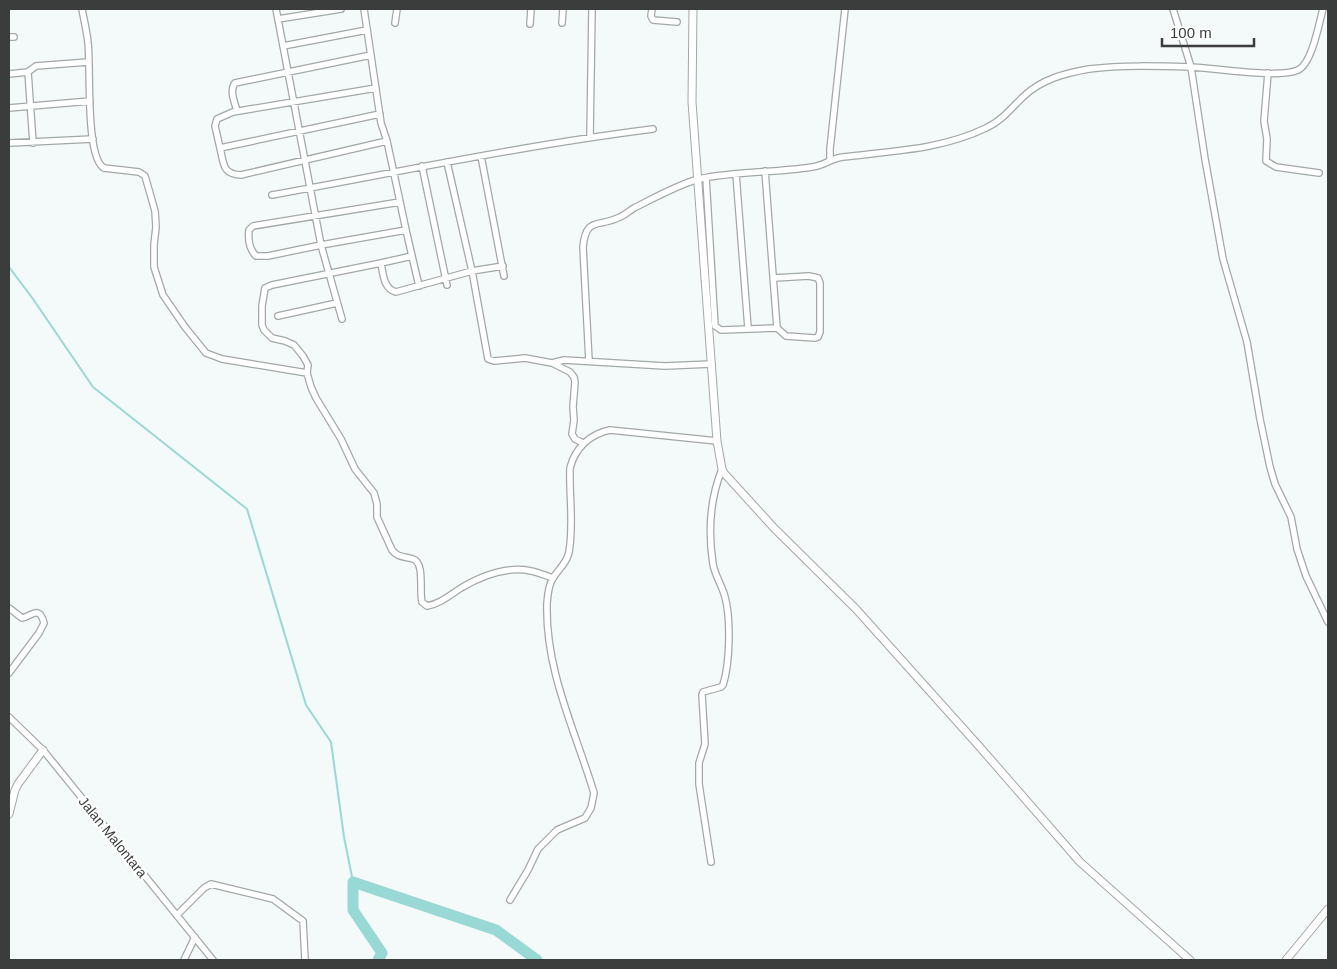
<svg xmlns="http://www.w3.org/2000/svg" width="1337" height="969" font-family="Arial,sans-serif">
  <style>
    .lines { fill: none; stroke-linecap: round; stroke-linejoin: round }
    .stream { stroke: #98d8d5; stroke-width: 2 }
    .river { stroke: #98d8d5; stroke-width: 11 }
    .minor-casing { stroke: #a2a8a7; stroke-width: 8 }
    .tertiary-casing { stroke: #a2a8a7; stroke-width: 9 }
    .minor { stroke: #fff; stroke-width: 5.5 }
    .tertiary { stroke: #fff; stroke-width: 7 }
    .labels { text-anchor: middle; stroke-width: 5; stroke-linejoin: round; paint-order: stroke }
    .street-label { font-size: 14px; fill: #3b3d3d; stroke: #fff }
  </style>
  <rect width="100%" height="100%" fill="#f4f9f9"/>
  <g class="lines">
    <!-- stream -->
    <path class="stream" d="M9,267L33,299L93,387L247,509L306,705L331,742L344,837L353,882"/>
    <!-- river -->
    <path class="river" d="M378,960L382,953L353,910V882L496,930L537,960"/>
    <defs>
      <path id="minor" d="M82,9C84,20 87,32 88,43C91,67 85,157 104,168L139,172L145,176L155,211L156,227L154,245V267L163,295L185,327L206,353L222,359L307,373
        M276,9L321,245L406,230L387,141L381,123L364,9
        M652,9L651,16L653,20L677,22
        M1173,9L1191,67L1205,159L1223,259L1247,342L1260,419L1270,467L1275,484L1291,517L1297,549L1306,576L1328,622
        M278,19L341,9
        M395,23L397,9
        M562,23L563,9
        M530,24L531,9
        M9,37H14
        M283,46L367,30
        M28,72L33,143
        M1268,73L1264,121L1267,139L1266,161L1276,167L1319,173
        M9,74L28,72L36,66L88,62
        M9,108L90,101
        M237,111C235,103 229,91 235,83L371,55
        M380,114L220,148C224,164 222,174 241,175L387,141
        M590,137L592,9
        M9,143L93,139
        M220,148L215,126L217,119L233,112L376,88
        M481,156L504,276
        M830,160V149L845,9
        M447,162L472,271L488,359L494,361L525,358L552,363L570,372L574,377L575,382L573,407L574,420L572,434L575,439L583,443
        M422,166L447,285
        M765,171L777,328L786,336L815,338L818,337L820,332V283L818,278L809,276L774,278
        M736,174L748,328
        M706,178L715,326L721,330L777,328
        M272,195C399,172 525,145 653,129
        M406,230L412,256L381,263C383,275 384,289 396,292L472,271L503,266
        M412,256L419,286
        M381,263L272,285L265,288L262,306V325L264,330L272,338L285,341L294,345L303,356L308,365L307,373L311,387L316,398L341,439L355,469L374,493L377,504V517L392,550C398,558 404,556 413,559C425,563 419,590 422,602L427,606C440,604 450,595 461,588C481,576 507,566 531,571C538,572 546,576 553,578
        M278,316L337,303
        M342,319L321,245L268,256H256C249,249 248,239 249,230L253,226L400,202
        M589,361L583,247C586,216 598,228 620,217C625,215 629,211 634,208C652,199 679,184 699,179C736,171 775,173 812,167C823,166 832,158 843,157C892,151 940,150 986,128C1002,121 1012,107 1024,96C1042,79 1066,73 1089,69C1122,65 1157,66 1190,67C1216,68 1277,79 1298,70C1312,64 1319,23 1323,9
        M552,363L564,360L665,366L712,364
        M9,608L22,618C31,617 39,604 44,623L39,633L9,673
        M9,717L43,750L213,960
        M711,862L699,784V763L705,744L702,695L703,692L721,687L723,685C730,663 731,619 725,597C722,585 715,576 713,564C708,532 710,499 722,469
        M510,900L528,870L538,849L557,830L585,818L591,808L594,793C575,730 545,670 547,603C548,595 548,587 552,580C557,570 567,564 569,552C574,524 569,496 570,468C575,448 590,434 610,430L717,441
        M177,915L204,888L211,884L273,899L303,921L305,960
        M184,960L195,937"/>
      <path id="tertiary" d="M693,9L692,102L717,441L722,469L724,473L774,528L856,609L978,745L1080,862L1190,960
        M9,814L15,790L18,784L43,750
        M1286,960L1328,909"/>
    </defs>
    <!-- minor casing -->
    <use href="#minor" class="minor-casing"/>
    <!-- tertiary casing -->
    <use href="#tertiary" class="tertiary-casing"/>
    <!-- minor -->
    <use href="#minor" class="minor"/>
    <!-- tertiary -->
    <use href="#tertiary" class="tertiary"/>
  </g>
  <g class="labels">
    <!-- street labels -->
    <g class="street-label">
      <text transform="translate(113 837) rotate(51)" y="5">Jalan Malontara</text>
    </g>
  </g>
  <!-- border -->
  <rect width="1337" height="969" fill="none" stroke="#3b3d3d" stroke-width="20"/>
  <!-- scale -->
  <path d="M1162 38v8h92v-8" fill="none" stroke="#3b3d3d" stroke-width="2.5"/>
  <text x="1170" y="38" font-size="15" fill="#3b3d3d" stroke="#ffffff" stroke-width="4" paint-order="stroke">100 m</text>
</svg>
